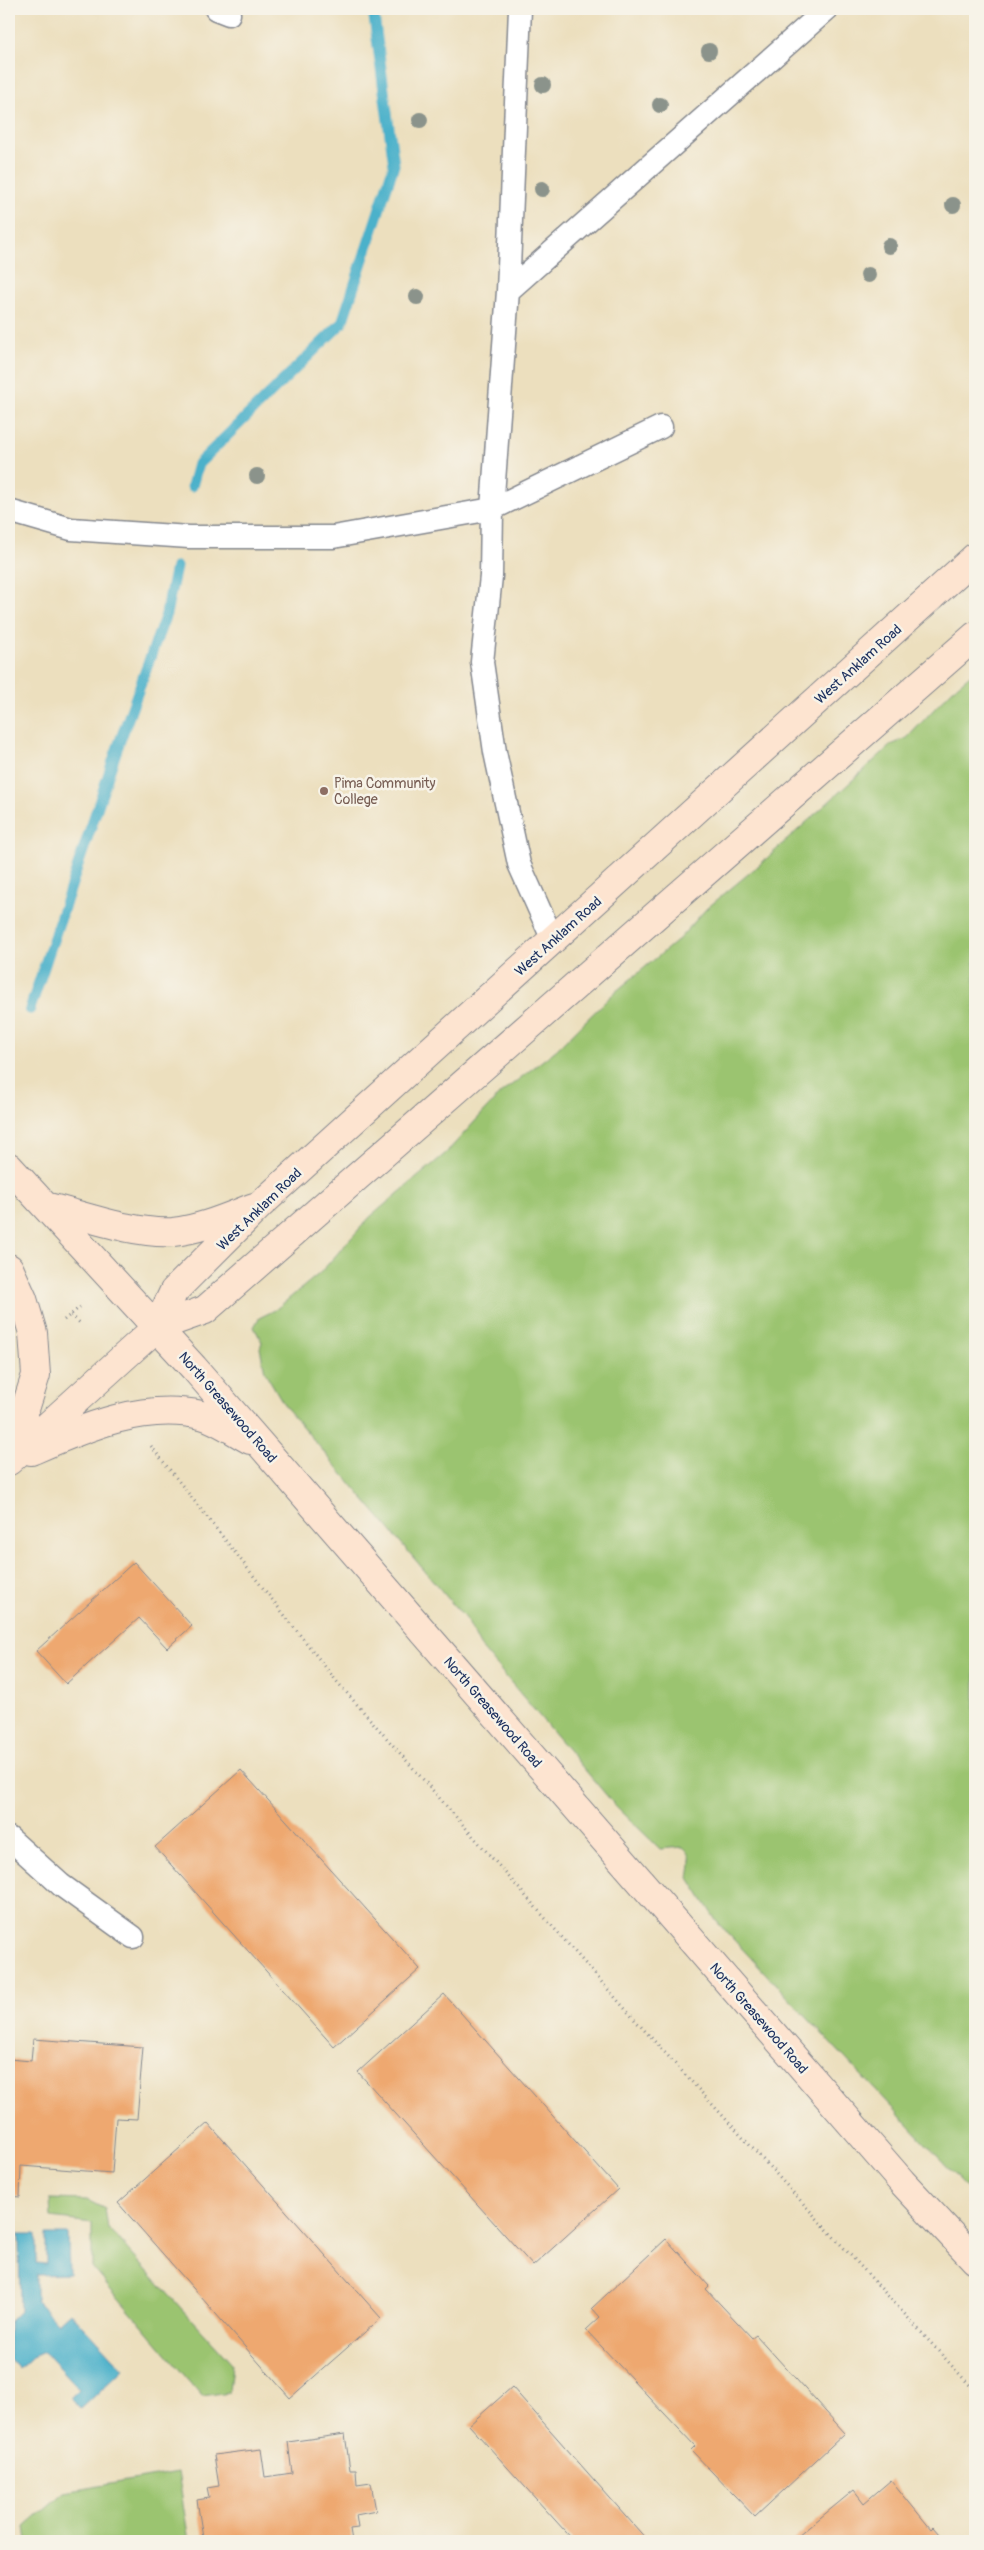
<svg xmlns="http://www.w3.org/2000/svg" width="984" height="2550" font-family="Pangolin,sans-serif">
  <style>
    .green { fill: #9bc470; stroke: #5b7a67 }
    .water { fill: #4bb1ca; stroke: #337094 }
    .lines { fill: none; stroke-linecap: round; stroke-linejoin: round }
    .stream { stroke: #4bb1ca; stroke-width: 11 }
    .building { fill: #eea870 }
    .service-casing { stroke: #84878e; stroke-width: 25 }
    .secondary-casing { stroke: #84878e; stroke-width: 30 }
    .path { stroke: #84878e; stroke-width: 3; stroke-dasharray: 1 4; stroke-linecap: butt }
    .service { stroke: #fff; stroke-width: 22 }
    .secondary { stroke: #fde4d0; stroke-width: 28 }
    .tree { fill: #8b938b }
    .education-dot { fill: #8d6e63; stroke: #f7f3e8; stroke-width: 2 }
    .labels { text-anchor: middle; stroke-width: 5; stroke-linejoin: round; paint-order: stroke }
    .street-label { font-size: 14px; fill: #1b2f5e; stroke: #f7f3e8 }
    .education-label { font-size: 14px; fill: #785e54; stroke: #f7f3e8; text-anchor: start }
  </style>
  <rect width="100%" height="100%" fill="#f7f3e8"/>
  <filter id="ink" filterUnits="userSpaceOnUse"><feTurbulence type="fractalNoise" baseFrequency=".02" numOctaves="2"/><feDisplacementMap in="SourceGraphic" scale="10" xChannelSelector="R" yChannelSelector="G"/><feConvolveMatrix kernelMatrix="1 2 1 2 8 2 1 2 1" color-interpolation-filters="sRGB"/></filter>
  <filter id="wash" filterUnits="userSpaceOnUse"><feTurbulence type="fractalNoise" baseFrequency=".0096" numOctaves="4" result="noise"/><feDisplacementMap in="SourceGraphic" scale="20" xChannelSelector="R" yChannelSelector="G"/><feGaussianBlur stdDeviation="1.12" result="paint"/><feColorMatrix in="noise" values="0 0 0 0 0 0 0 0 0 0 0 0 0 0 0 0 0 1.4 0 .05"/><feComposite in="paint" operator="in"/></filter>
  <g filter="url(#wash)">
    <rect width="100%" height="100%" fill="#ecdfbe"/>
    <!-- green -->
    <path class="green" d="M975,671V2196L717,1922L689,1878C691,1865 694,1856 683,1847L660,1849L613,1803L480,1646L468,1622L285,1406L265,1372L260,1348L262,1342L254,1327L259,1318L275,1310L320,1273L370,1217L446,1153L500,1094L556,1050L614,993L679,939L706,909L765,860L891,745L907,738L952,690Z
      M50,2199L87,2200L105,2209L108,2228L232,2364L229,2392L202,2396L92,2267V2223L51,2218Z
      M178,2472L189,2541H27L25,2527L65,2492Z"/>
    <!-- water -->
    <path class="water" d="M19,2234H36V2263L46,2264V2234H68L69,2274L36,2275V2300L58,2323L70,2312L123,2369L81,2409L70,2398L79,2389L44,2352L32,2357L19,2369L9,2358V2322L20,2311Z"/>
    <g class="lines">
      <!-- stream -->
      <path class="stream" d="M192,486L198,464L342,323L394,165L373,9
        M30,1009L116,752L166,614L176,567"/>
    </g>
    <g id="blocks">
      <!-- building -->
      <path class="building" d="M134,1562L192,1626L167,1648L139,1618L66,1684L36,1651Z
        M241,1770L420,1969L334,2047L155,1847Z
        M444,1994L618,2189L533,2266L358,2072Z
        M33,2039L143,2047L137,2119L116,2118L112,2173L21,2166L20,2197L9,2196V2059L31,2061Z
        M208,2123L381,2318L290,2398L118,2203Z
        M666,2239L709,2286L706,2289L752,2338L756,2335L845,2433L755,2517L691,2450L695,2446L586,2330L600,2317L592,2308Z
        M512,2387L648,2541H574L469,2425Z
        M345,2434L350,2470H356L357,2485L371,2483L376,2511L356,2515L358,2528L350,2529L352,2541H212V2537L203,2538L197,2500L209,2498L207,2488L219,2486L214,2455L261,2449L265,2477L292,2473L288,2442Z
        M891,2480L931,2529L933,2527L945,2541H792L854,2490L864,2503Z"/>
    </g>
  </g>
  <g filter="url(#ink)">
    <use href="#blocks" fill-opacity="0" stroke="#84878e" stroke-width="1"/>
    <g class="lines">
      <defs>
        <path id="service" d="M216,9L229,14
          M520,9L508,291L492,509L491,576L482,662L495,752L519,864L553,940
          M508,291L827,9
          M9,511L71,529L189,537H333L492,509L661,427
          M9,1838L61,1885L133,1937"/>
        <path id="secondary" d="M9,1167L194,1368L902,2182L975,2260
          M45,1206C82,1215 136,1235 173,1232C201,1229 228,1217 254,1207
          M9,1268L23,1299L33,1333L36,1375L9,1459
          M157,1327L205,1310L975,636
          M31,1451C84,1428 142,1402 201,1415C217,1419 235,1432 250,1440
          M9,1461L157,1327L174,1291L260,1205L975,557"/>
      </defs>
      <!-- service casing -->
      <use href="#service" class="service-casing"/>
      <!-- secondary casing -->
      <use href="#secondary" class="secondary-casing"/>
      <!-- path -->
      <path class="path" d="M71,1315L82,1325
        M64,1320L80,1307
        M151,1446L338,1683L635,2020L975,2391"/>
      <!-- service -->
      <use href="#service" class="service"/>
      <!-- secondary -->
      <use href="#secondary" class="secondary"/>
    </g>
    <!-- trees -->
    <g class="tree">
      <circle cx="709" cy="51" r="8"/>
      <circle cx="543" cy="85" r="8"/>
      <circle cx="660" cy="105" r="8"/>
      <circle cx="420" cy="120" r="8"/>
      <circle cx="542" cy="189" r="8"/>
      <circle cx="953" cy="205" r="8"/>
      <circle cx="889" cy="246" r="8"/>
      <circle cx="868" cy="275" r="8"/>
      <circle cx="417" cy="297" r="8"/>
      <circle cx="257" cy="476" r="8"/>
    </g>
  </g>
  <!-- markers -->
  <circle class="education-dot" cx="324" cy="791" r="5"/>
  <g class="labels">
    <!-- street labels -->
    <g class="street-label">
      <text transform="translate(858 664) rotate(-42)" y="5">West Anklam Road</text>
      <text transform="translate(558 936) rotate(-42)" y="5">West Anklam Road</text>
      <text transform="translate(259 1209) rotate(-44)" y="5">West Anklam Road</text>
      <text transform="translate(228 1407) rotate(49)" y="5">North Greasewood Road</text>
      <text transform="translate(493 1712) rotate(49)" y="5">North Greasewood Road</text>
      <text transform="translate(759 2018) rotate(49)" y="5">North Greasewood Road</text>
    </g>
    <!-- education labels -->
    <g class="education-label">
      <text x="334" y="788">Pima Community<tspan x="334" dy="16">College</tspan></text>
    </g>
  </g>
  <!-- margin -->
  <rect width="984" height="2550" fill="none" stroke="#f7f3e8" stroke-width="30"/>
</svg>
